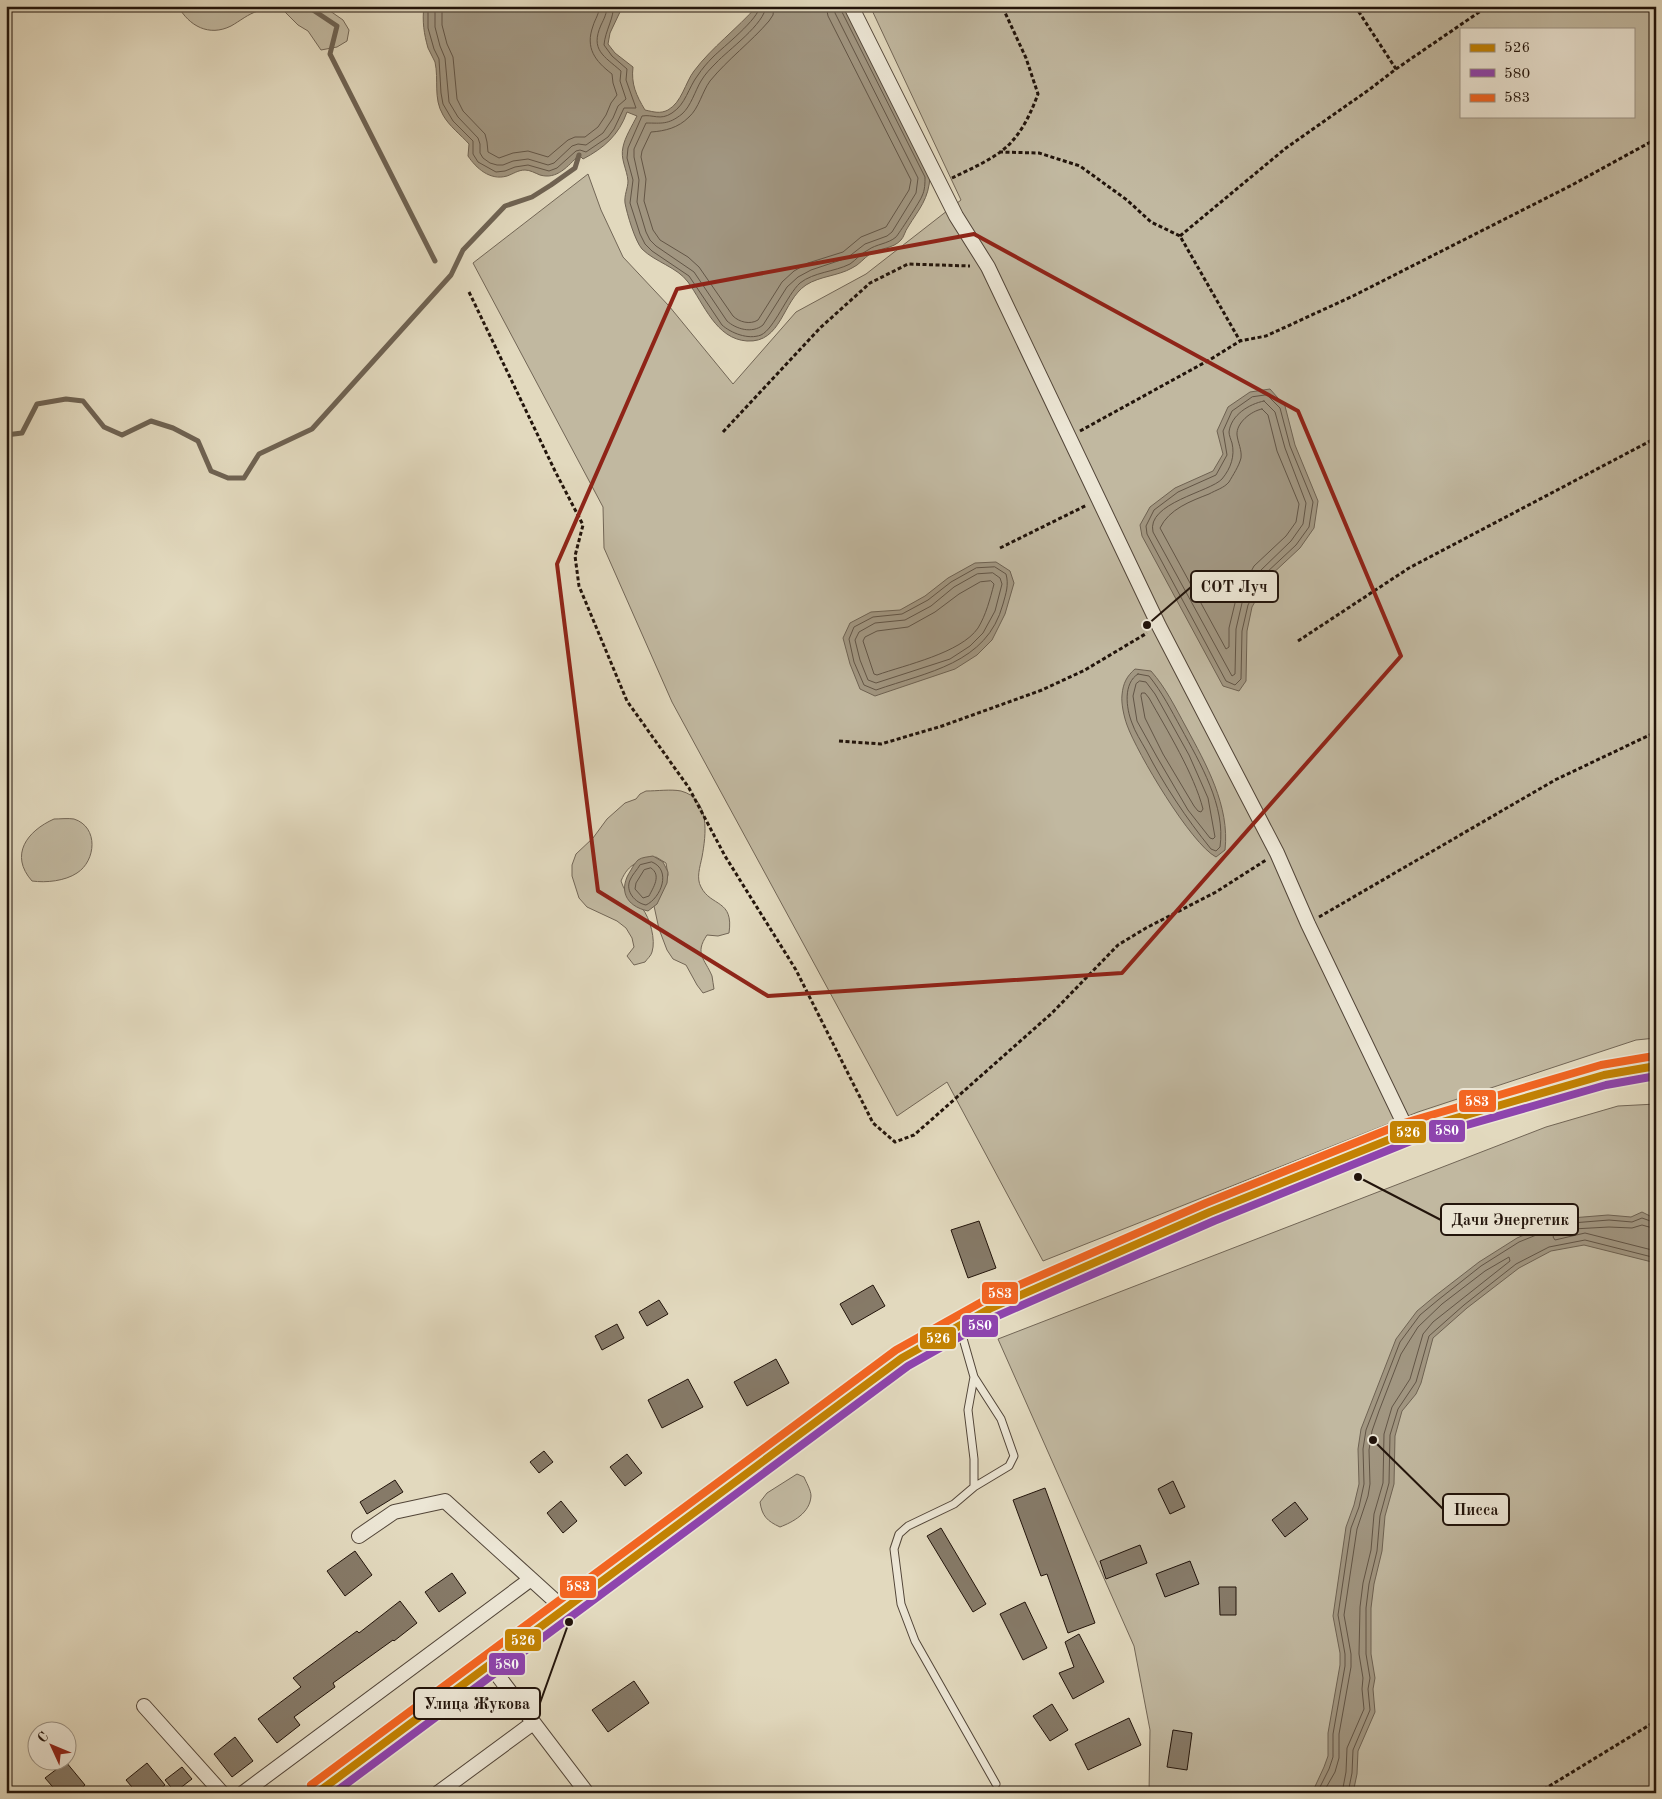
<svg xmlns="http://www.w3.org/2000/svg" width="1662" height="1799" font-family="'Old Standard TT',serif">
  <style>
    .green { fill: #c1b8a0; stroke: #726656; fill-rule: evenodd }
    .water { fill: #a19681; stroke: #6e6252 }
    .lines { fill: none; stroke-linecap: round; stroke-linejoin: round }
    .shore { stroke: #625546; stroke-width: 1 }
    .stream { stroke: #6e6252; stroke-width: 5 }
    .building { fill: #867a68; stroke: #22140b }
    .service-casing { stroke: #524538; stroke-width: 9 }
    .minor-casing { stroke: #524538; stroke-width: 16 }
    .primary-casing { stroke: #22140b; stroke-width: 23 }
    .path { stroke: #22140b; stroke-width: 3; stroke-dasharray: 4 2.5; stroke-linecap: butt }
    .service { stroke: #ece6d5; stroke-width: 7 }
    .minor { stroke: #ece6d5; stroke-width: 14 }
    .primary { stroke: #e2d9be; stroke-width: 21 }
    .bus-1-casing { stroke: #ece6d5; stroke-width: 11 }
    .bus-2-casing { stroke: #ece6d5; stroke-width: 11 }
    .bus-3-casing { stroke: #ece6d5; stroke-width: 11 }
    .bus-1 { stroke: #c28203; stroke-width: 8 }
    .bus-2 { stroke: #8e44ad; stroke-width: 8 }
    .bus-3 { stroke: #f26522; stroke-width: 8 }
    .marked { fill: none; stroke: #8f2418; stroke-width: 4; stroke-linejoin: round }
    .leader { fill: none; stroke: #22140b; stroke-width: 2 }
    .callout-dot { fill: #22140b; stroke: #ece6d5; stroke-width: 2 }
    .callout { fill: #ece6d5; stroke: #22140b; stroke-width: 2 }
    .callout-label { font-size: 16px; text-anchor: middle; font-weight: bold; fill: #22140b }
    .line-badge { stroke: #ece6d5; stroke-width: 2 }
    .badge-label { font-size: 14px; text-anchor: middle; font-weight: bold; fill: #fff }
  </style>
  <rect width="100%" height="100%" fill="#e2d9be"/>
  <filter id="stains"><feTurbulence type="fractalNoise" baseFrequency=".004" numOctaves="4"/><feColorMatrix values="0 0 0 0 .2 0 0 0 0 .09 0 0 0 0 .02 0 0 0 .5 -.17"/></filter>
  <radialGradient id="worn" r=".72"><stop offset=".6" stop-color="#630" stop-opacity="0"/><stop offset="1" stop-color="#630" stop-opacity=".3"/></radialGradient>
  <!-- green -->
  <path class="green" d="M178,6H323L343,20L349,30L347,41L337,47L321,50L308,31L298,25L282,9C274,9 265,8 258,11C248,14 240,21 231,26C209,37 189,26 178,6Z
    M870,6H1656V1038L1636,1040L1418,1112L1043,1261L947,1082L897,1116L672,702L604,548L603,507L473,263L588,174L601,210L623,257L669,306L733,384L796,312L866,274L961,200ZM1461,29H1633V116H1461Z
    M646,791C657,791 671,789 681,791C711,799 706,835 702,857C700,867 696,878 701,887C711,907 734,899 729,933L718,936L707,935C694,954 705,959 712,976C713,980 713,985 714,989L703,993L697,985L686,965L673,959L667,950L659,929L654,906L668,875L666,863L656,857C639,862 629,862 621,881C626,896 632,897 642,908C650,918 656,940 652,952C651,956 647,959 645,962L634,965L627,956L634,947L632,938L626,928L617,921L587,907L579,898L572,876V865L576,854L593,838L607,819L625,803L636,799L640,794Z
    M54,819C60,819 68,818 74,819C99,827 96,861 77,873C65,881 46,883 32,881C9,855 27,831 54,819Z
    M1656,1104V1793H1149L1150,1730L1134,1646L998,1339L1546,1127L1618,1106Z
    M797,1474L804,1477C806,1482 811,1490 811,1496C810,1513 793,1522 780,1527C767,1521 762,1516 760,1502L767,1493Z"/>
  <!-- water -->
  <path class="water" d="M424,6H618L620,12L610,33L608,44L615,53L633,67C631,84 636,95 645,110C654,112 660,114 668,110C682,102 685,83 694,71C712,47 737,29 757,6H844L930,176C929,199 919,209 908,227C905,231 904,237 901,240C893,249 879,248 870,254C864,258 859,265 852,268C838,276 820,276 806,285C782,301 782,343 747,341C716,339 704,304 688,282C677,267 655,262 642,249C635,241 627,214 625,203C624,195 628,188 628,181C627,169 620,159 623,147C625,137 632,126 637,116L627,112C619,135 604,148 583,159L579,155C568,166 557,180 540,175C535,173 530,170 525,170C518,170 513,174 507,176C490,181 476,168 468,156L469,144C461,135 449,126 443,115C433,98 439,80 435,62C433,57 430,53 428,48C424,34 422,21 424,6Z
    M1270,389L1285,406L1295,445L1318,501L1314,528L1300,548L1269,577L1252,607L1247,631L1246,681L1239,691L1223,686L1142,536L1140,525L1150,507L1175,488L1213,471L1223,454L1217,431L1228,407L1250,392Z
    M996,562L1010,571L1014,583L1005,614L992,640L977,655L955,669L875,696L860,689L850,664L843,638L850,623L871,612L900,610L925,596L948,578L975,563Z
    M1135,669L1151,671C1166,688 1175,707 1186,727C1206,764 1230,806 1225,850L1216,857C1191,844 1137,753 1127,725C1124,717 1121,703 1122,695C1123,683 1127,676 1135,669Z
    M653,856L663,862L668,872L667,883L657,904L648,911C625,906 618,889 631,870C633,866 635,863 638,860C642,857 648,857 653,856Z
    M1642,1212L1656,1219V1263L1584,1245L1551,1251L1519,1268L1467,1308L1433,1338L1421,1383L1416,1394L1402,1411L1395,1436L1394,1484L1385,1516L1382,1551L1374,1584L1371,1608V1654L1375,1678L1373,1689L1375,1712L1358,1751L1357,1774L1353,1793H1312L1324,1767L1328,1756V1733L1340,1665V1653L1333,1616L1346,1527L1354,1505L1359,1484L1358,1449L1361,1429L1396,1339L1417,1311L1435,1296L1479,1262L1517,1238L1560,1220L1571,1218L1608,1215L1631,1217Z"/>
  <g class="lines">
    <!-- shore -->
    <path class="shore" d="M428,6V28L434,49L439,59L441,93L443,104L453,121L473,141V154L478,162L496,172L505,171L515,167L528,165L549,171L557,168L576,151L580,150L586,152L608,137L614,129L624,108H636L626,80L627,69L612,56L604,45C605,31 615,16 613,6
      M435,6V27L440,46L445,58L449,102L458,117L478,138L480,144V153L483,158L490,163L497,165H503L513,161L528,159L548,165L554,163L572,146L578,144L586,145L603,133L613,118L618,106L626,99L620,81L621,71C604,56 590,50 601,25C604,19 607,13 607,6
      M442,6V25L447,44L453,57L457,99L463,111L485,134L487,142L488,152L499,158L513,153L528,151L548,157L568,140L575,137H585L598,127L606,115L611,103L617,95L613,83L612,74C595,61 585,48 593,26C595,19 600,13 599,6
      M760,6C759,19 723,47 713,57C707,63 702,69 698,75C688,88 686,104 672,113C660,121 653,114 642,116L628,148L627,158L633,180L630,203L640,234L645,244L652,251L689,276L722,325C731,333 748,340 761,335C774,329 787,295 800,283C814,272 834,272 850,264C856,260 861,253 868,250C876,244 888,244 896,237C898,235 921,200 922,196C925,190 925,183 925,177L841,10L840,6
      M766,6C765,24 728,50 716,63C711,68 705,74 701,81C695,91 691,106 682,114C668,125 662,123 646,123L634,149V157L639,180L637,202L646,232L650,240L656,246L694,272L727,321C736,329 752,334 763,325L787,287L798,277L811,270L847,258L865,244L887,236L892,232L916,193L918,178L835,13L834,6
      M774,6L773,15L769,21C751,42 728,59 710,81C702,92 699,108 689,117C678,128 665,131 651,132L642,151L641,157L646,179L644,201L653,230L660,240L688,257L699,267L733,316C739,322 750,325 758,320L782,282L794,271L808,263L843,252L861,237L886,227L909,190L911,180L828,16L826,6
      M1267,395L1280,408L1290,446L1313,502L1309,527L1296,545L1265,574L1248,605L1242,631L1241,679L1235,685L1226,681L1147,534L1146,526L1154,510L1178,492L1216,475L1227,455L1223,431L1232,411L1252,397Z
      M1264,401L1275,412L1285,448L1306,503L1303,524L1291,541L1260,571L1242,603L1236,629L1235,674L1232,676L1153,532C1146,503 1210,492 1222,479C1231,468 1235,456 1232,443C1231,440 1229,435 1229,432C1231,415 1249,404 1264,401Z
      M1262,409L1268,415L1277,451L1299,504L1296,522L1286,536L1254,566L1236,599L1229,628V647L1226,649L1160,528C1169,509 1191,501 1209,494C1216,490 1224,488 1229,482C1233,475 1239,466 1241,458C1242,450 1238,443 1237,435C1236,423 1251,411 1262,409Z
      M995,567L1006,574C1009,585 1006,593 1003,604C987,664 927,672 876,690L864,685L854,662L849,639L854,627L873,617L902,614L928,600L951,582L976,568Z
      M993,573L1000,578L1002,584L995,611L983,633L970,646L950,659L876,683L868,680L860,660L855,640L859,632L875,623L905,620L931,606L954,587L977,574Z
      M991,581L994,584C990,599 986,615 978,628C961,653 905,665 877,675L874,674L863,641L865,637L877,631L908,627L935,612L959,594L980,582Z
      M1138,674L1149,676C1162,692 1171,710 1181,728C1200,763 1226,806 1220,847L1216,851L1211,849C1186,818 1164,785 1146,750C1141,741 1135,732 1132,723C1126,708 1123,683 1138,674Z
      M1140,681L1146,682L1155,694L1189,755L1208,798L1215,837L1213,839L1210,838L1188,810L1157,757L1137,721L1133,696L1136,684Z
      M1142,693H1145L1149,698C1167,730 1194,774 1203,809L1201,812L1198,811L1194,806L1163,754L1145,718L1141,696Z
      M652,862C672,870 661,898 646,905C635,903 625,891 630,880C632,875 637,870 640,865Z
      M651,868C662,875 653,888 649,896L643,898L635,889L636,883L644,870Z
      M1656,1229L1642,1225L1632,1228L1609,1227L1573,1229L1563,1231L1554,1235L1553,1237L1555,1240L1585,1233L1656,1251
      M1317,1793L1329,1769L1333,1757V1734L1345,1666V1654L1338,1615L1351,1528L1359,1507L1364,1484L1363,1449L1366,1430L1400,1342L1420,1315L1438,1300L1481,1266L1519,1242L1561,1225L1572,1223L1609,1220L1632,1222L1642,1218L1656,1223
      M1323,1793L1335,1772L1339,1758V1734L1351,1667V1654L1344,1615L1357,1529L1368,1496L1370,1484L1369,1450L1372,1431L1379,1411L1401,1354L1418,1327L1442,1304L1485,1271L1509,1257L1510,1261L1433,1322L1423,1334L1410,1379L1392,1407L1384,1434L1383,1483L1374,1514L1371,1550L1363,1583L1360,1607L1359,1654L1363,1678L1362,1689L1364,1709L1347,1748L1346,1772L1342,1793
      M1348,1793L1352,1773L1353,1750L1370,1710L1368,1689L1370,1678L1366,1654V1608L1369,1584L1377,1551L1380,1516L1389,1483L1390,1435L1398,1409L1416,1382L1429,1336L1464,1305L1516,1264L1549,1247L1585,1240L1656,1258"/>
    <!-- stream -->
    <path class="stream" d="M278,6H280
      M307,6L337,26L330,54L435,261
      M6,435L22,433L37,404L66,399L83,401L104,427L122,435L151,421L173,428L198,441L211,471L228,478H244L259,454L312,429L451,275L463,250L505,206L532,197L551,185L575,168L579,155"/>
  </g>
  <!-- building -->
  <path class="building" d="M979,1221L996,1268L968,1278L951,1230Z
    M873,1285L885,1306L852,1325L840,1304Z
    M659,1300L668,1314L647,1326L639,1312Z
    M617,1324L624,1338L602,1350L595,1336Z
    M776,1359L789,1383L747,1406L734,1382Z
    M688,1379L703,1407L662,1428L648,1400Z
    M544,1451L553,1462L539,1473L530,1462Z
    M627,1454L642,1473L625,1486L610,1467Z
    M395,1480L403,1492L367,1514L360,1502Z
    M1173,1481L1185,1507L1170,1514L1158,1489Z
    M1045,1488L1095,1623L1068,1633L1047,1574L1041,1576L1013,1500Z
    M561,1501L577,1521L563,1533L547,1513Z
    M1295,1502L1308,1519L1285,1537L1272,1520Z
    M941,1528L986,1604L973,1612L927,1536Z
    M1140,1545L1147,1563L1106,1579L1100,1561Z
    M355,1551L372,1575L345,1596L327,1571Z
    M1190,1561L1199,1584L1165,1597L1156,1574Z
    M452,1573L466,1593L439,1612L425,1592Z
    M1219,1587H1236V1615H1220Z
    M400,1601L417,1623L394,1641L393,1640L333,1683L335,1687L294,1717L300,1725L277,1743L258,1719L301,1687L293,1678L357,1631L359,1633Z
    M1025,1602L1047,1648L1023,1660L1000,1614Z
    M1079,1634L1104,1682L1073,1699L1059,1673L1074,1667L1065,1642Z
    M634,1681L649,1703L608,1732L592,1710Z
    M1052,1704L1068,1730L1050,1741L1033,1716Z
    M1129,1718L1141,1745L1088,1770L1075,1744Z
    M1173,1730L1192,1733L1187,1770L1167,1767Z
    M235,1737L253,1761L232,1777L214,1754Z
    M66,1762L85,1785L76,1793H58L45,1778Z
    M147,1763L165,1785L155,1793H137L126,1780Z
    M182,1767L192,1779L175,1792L165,1780Z"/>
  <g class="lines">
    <defs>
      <path id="service" d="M960,1328L974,1377L1001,1419L1014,1456L1009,1466L974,1487
        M974,1377L968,1410L974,1459V1487L954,1504L908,1526L899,1534L894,1549L901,1604L915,1641L996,1784"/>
      <path id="minor" d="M851,6L956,216L988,267L1159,626L1277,853L1308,924L1408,1132
        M359,1536L394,1512L445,1501L531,1579
        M489,1664L587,1793
        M144,1706L222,1793
        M243,1793L531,1579L564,1609
        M438,1793L533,1723"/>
      <path id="primary" d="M317,1793L902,1358L946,1332L991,1308L1210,1212L1408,1132L1604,1075L1656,1066"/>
    </defs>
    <!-- service casing -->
    <use href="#service" class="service-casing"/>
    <!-- minor casing -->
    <use href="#minor" class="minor-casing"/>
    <!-- primary casing -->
    <use href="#primary" class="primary-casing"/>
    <!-- path -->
    <path class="path" d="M1355,6L1396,69
      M999,152L1039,153L1080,166L1127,200L1151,222L1180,236L1240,341
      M952,178C972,168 1000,157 1014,139C1025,126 1032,110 1038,94L1026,58L1002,6
      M1180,236L1286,148L1370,89L1396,69L1488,6
      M469,292L555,471L583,525L575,556L579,586L627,701L689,788L725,856L796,970L873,1123L895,1142L914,1135L930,1121L1052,1013L1118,945L1146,928L1216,892L1266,860
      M1080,431L1211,359L1240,341L1266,336L1353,296L1572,185L1656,139
      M723,432L820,328L870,283L908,264L970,266
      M1000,548L1087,505
      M1298,641L1409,568L1656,438
      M839,741L881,744L942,726L1042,690L1085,670L1147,633
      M1319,917L1555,780L1656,732
      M1538,1793L1656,1721"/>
    <!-- service -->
    <use href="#service" class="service"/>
    <!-- minor -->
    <use href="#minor" class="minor"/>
    <!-- primary -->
    <use href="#primary" class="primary"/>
    <defs>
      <path id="bus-1" d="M317,1793L902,1358L991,1308L1210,1212L1408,1132L1604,1075L1656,1066"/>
      <path id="bus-2" d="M334,1793L908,1366L995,1317L1214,1221L1411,1141L1606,1085L1656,1076"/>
      <path id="bus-3" d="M311,1785L896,1350L987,1299L1206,1203L1404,1123L1601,1065L1654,1056"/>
    </defs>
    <!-- bus-1 casing -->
    <use href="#bus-1" class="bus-1-casing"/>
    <!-- bus-2 casing -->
    <use href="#bus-2" class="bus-2-casing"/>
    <!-- bus-3 casing -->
    <use href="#bus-3" class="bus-3-casing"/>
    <!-- bus-1 -->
    <use href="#bus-1" class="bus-1"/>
    <!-- bus-2 -->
    <use href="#bus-2" class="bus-2"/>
    <!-- bus-3 -->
    <use href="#bus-3" class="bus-3"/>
  </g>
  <!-- marked area -->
  <path class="marked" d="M974,234L1298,411L1401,656L1122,973L768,996L598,891L557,564L677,289Z"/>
  <!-- callouts -->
  <path class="leader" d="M1147 625L1191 587M1358 1177L1441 1220M1373 1440L1443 1509M569 1622L540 1703"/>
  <g class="callout-dot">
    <circle cx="1147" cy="625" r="5"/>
    <circle cx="1358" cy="1177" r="5"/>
    <circle cx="1373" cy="1440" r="5"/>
    <circle cx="569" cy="1622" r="5"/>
  </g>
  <g class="callout">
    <rect x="1191" y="571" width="87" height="31" rx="5"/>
    <rect x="1441" y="1204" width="137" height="31" rx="5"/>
    <rect x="1443" y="1494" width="66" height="31" rx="5"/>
    <rect x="414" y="1688" width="126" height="31" rx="5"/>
  </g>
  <g class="callout-label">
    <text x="1234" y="592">СОТ Луч</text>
    <text x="1510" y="1225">Дачи Энергетик</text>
    <text x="1476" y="1515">Писса</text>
    <text x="477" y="1709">Улица Жукова</text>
  </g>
  <g class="line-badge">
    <rect x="1458" y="1089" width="39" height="24" rx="5" fill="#f26522"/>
    <rect x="1428" y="1119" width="38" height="24" rx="5" fill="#8e44ad"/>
    <rect x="1389" y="1120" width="38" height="24" rx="5" fill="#c28203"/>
    <rect x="981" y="1281" width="38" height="24" rx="5" fill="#f26522"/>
    <rect x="961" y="1314" width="38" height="24" rx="5" fill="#8e44ad"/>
    <rect x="919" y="1326" width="38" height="24" rx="5" fill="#c28203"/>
    <rect x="559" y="1575" width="38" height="24" rx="5" fill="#f26522"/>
    <rect x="504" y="1628" width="38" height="24" rx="5" fill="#c28203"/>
    <rect x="488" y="1652" width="38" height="24" rx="5" fill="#8e44ad"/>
  </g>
  <g class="badge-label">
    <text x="1477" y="1106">583</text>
    <text x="1447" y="1135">580</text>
    <text x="1408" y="1137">526</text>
    <text x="1000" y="1298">583</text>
    <text x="980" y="1330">580</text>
    <text x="938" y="1343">526</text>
    <text x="578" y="1591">583</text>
    <text x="523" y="1645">526</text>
    <text x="507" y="1669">580</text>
  </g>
  <!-- margin -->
  <rect width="1662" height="1799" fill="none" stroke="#e2d9be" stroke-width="25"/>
  <rect x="8" y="8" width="1647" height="1784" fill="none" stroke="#22140b" stroke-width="2.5"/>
  <rect x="12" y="12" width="1637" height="1774" fill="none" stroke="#22140b"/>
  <!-- legend -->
  <rect x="1460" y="28" width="175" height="90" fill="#ece6d5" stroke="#9b9284"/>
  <rect x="1470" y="44" width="25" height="8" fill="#c28203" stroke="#9b9284"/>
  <text x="1504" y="52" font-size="15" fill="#22140b">526</text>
  <rect x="1470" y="69" width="25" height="8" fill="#8e44ad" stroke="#9b9284"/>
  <text x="1504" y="78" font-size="15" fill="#22140b">580</text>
  <rect x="1470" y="94" width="25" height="8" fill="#f26522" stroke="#9b9284"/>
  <text x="1504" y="102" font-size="15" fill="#22140b">583</text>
  <!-- north arrow -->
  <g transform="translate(52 1746) rotate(314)"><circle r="24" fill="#ece6d5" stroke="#9b9284"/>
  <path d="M0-4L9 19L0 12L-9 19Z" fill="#8f2418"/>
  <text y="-8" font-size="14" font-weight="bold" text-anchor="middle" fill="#22140b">С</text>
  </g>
  <rect width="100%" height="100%" filter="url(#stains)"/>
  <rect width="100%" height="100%" fill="url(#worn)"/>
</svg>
